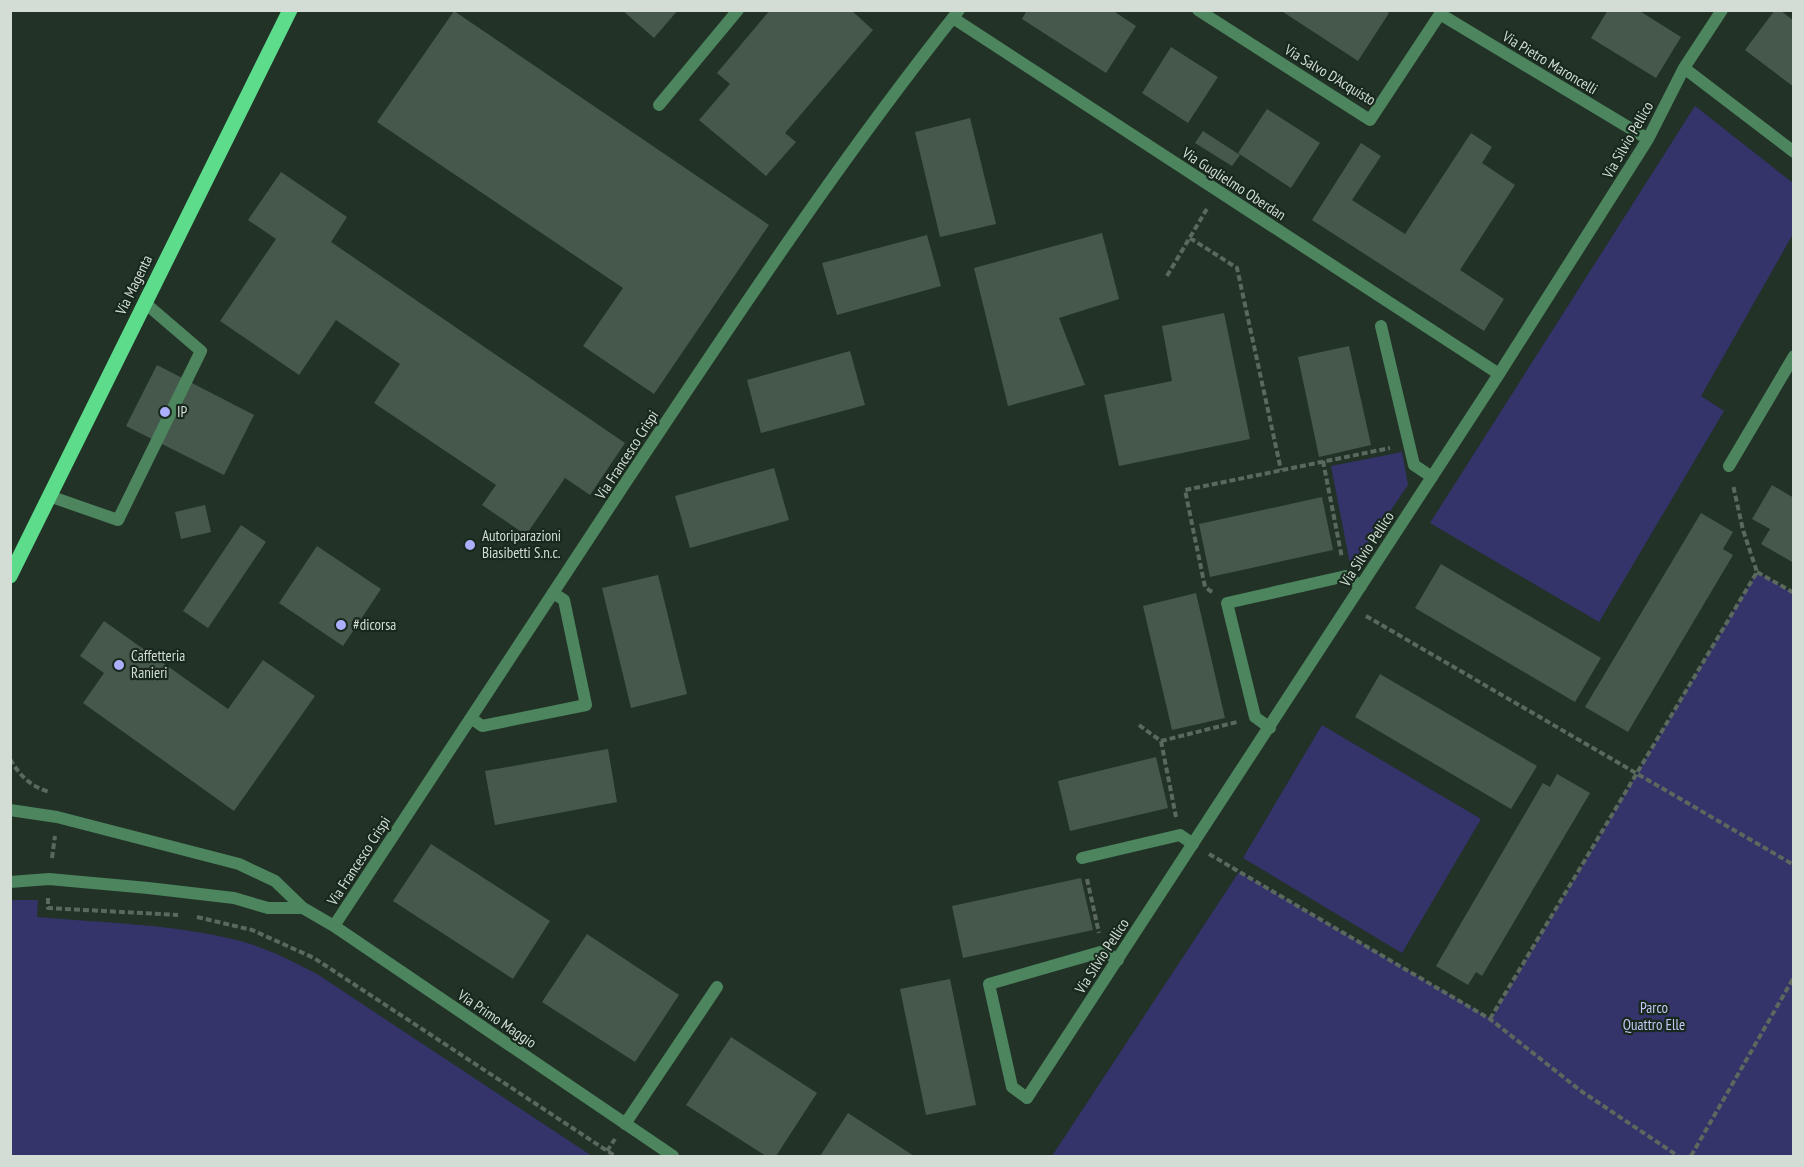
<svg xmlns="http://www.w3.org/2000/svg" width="1804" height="1167" font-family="'PT Sans Narrow',sans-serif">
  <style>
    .green { fill: #34336a }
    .building { fill: #46584b }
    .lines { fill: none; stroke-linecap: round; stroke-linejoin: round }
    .path { stroke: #5a685e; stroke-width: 4; stroke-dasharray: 6 3; stroke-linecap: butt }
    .lane { stroke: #4c855e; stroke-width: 12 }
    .street { stroke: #4c855e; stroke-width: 12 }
    .primary { stroke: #5ddc8c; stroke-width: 15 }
    .poi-dot { fill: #acaffb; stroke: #18281d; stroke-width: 2 }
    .labels { text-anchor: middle; stroke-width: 4.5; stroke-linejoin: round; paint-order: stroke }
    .street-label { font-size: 15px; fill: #d3ddd5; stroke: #18281d }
    .poi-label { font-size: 15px; fill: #d3ddd5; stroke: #18281d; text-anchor: start }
    .park-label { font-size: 15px; fill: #c4c8f5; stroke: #18281d }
  </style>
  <rect width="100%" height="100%" fill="#223227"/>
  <!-- green -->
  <path class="green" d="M1695,106L1793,183V234L1701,396L1724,411L1599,622L1430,523Z
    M1402,452L1408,485L1351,569L1331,466Z
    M1757,572L1793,593V1156H1052L1239,872L1491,1019Z
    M1322,725L1481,819L1402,953L1243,858Z
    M15,900H38L37,917C104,923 175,924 240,941C267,948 292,961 317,974L592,1156H11L10,901Z"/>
  <!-- building -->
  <path class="building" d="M622,10H678L654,38Z
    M770,10H851L873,30L785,133L796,142L766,176L699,120L730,84L717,73Z
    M1027,10H1112L1136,26L1106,73L1022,19Z
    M1280,10H1385L1389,13L1358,61Z
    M1608,10H1638L1681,37L1656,78L1591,38Z
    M1775,10H1780L1794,21V87L1745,50Z
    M454,11L769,225L654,394L583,346L623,288L377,122Z
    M1171,47L1218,77L1188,123L1142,93Z
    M1267,109L1320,143L1291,188L1238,153Z
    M970,118L996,224L940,237L915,132Z
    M1203,131L1240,155L1232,166L1195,143Z
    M1471,133L1492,147L1482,163L1515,185L1460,270L1504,299L1484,331L1312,220L1361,143L1381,156L1352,200L1405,234Z
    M281,172L347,217L331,242L625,443L590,495L565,478L526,535L482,505L496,485L374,403L400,364L336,320L299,375L220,321L276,239L248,220Z
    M1102,233L1119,299L1059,318L1085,385L1008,406L974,268Z
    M927,235L941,286L837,315L822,263Z
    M1224,313L1250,439L1119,466L1104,395L1172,381L1162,326Z
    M1349,346L1371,445L1319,457L1298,357Z
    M850,351L865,405L761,433L747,380Z
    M157,365L254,415L224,475L126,426Z
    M774,468L789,520L690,548L675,496Z
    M1772,485L1794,498V563L1761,544L1770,529L1752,519Z
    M1322,497L1333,550L1210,577L1199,524Z
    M205,505L211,532L181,539L175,512Z
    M1701,513L1733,532L1723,549L1733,555L1628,732L1585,707Z
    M241,525L266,542L208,628L183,611Z
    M317,546L381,589L343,646L279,603Z
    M1441,564L1601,658L1575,702L1415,608Z
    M658,575L687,694L631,708L602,588Z
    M1196,593L1225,718L1172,730L1143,606Z
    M104,621L228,709L263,660L315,696L234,811L83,703L104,673L80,656Z
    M1380,674L1537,766L1511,809L1355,717Z
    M608,749L617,802L495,825L485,771Z
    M1156,757L1168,808L1070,831L1058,781Z
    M1557,774L1590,793L1482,976L1476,972L1468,985L1436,966L1543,783L1550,787Z
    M431,844L550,921L513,979L393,901Z
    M1081,878L1093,930L963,958L952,906Z
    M587,934L679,995L635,1062L542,1002Z
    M950,979L976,1105L926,1115L900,989Z
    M731,1037L817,1093L776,1156H766L686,1105Z
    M848,1113L914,1156H820Z"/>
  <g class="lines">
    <!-- path -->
    <path class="path" d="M1190,238L1237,268L1281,470
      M1167,276L1208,207
      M1323,461L1342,558
      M1757,572L1794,593
      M1212,592L1205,587L1185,490L1390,448
      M1366,616L1794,865
      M1139,725L1161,741L1237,722
      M1161,741L1176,817
      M10,759C20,776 31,787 50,792
      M1209,854L1490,1019L1581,1091L1678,1156
      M52,858L55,836
      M1087,879L1099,933
      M48,898V908L178,915
      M197,917L252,930L314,958L615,1156
      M1490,1019L1757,572L1743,530L1733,485
      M607,1151L615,1139
      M1691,1156L1794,977"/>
    <!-- lane -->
    <path class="lane" d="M1381,326L1414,465L1432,477
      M49,496L118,520L201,351L145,303
      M471,718L482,726L586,705L564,600L553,593
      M1270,728L1255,717L1227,603L1346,576L1361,586
      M1082,858L1180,835L1193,844
      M1027,1098L1012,1087L989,984L1104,951L1118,960"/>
    <!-- street -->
    <path class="street" d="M1198,10L1370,120L1440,14
      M1443,10L1440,14L1648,139
      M953,18L1499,374
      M1684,68L1794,152
      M659,105L738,10
      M1729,466L1794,356
      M10,810L57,817L239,864L275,881L303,908L334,926L673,1156
      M10,882L49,879L148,888L234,898L268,908H303
      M334,926C430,780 526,634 622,488C730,326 837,163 959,10
      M1027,1098L1499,374L1648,139L1684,68L1722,10
      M625,1124L717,987"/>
    <!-- primary -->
    <path class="primary" d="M10,576L290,10"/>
  </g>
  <!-- markers -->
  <g class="poi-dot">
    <circle cx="165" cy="412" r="6"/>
    <circle cx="470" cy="545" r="6"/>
    <circle cx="341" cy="625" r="6"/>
    <circle cx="119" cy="665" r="6"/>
  </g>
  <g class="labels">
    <!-- street labels -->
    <g class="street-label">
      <text transform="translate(1550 63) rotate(31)" y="5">Via Pietro Maroncelli</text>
      <text transform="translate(1330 75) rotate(31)" y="5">Via Salvo D'Acquisto</text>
      <text transform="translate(1628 140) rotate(-60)" y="5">Via Silvio Pellico</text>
      <text transform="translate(1234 184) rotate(33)" y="5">Via Guglielmo Oberdan</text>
      <text transform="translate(134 285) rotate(-64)" y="5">Via Magenta</text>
      <text transform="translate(627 455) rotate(-57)" y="5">Via Francesco Crispi</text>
      <text transform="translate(1367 549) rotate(-57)" y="5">Via Silvio Pellico</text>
      <text transform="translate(359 861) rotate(-57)" y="5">Via Francesco Crispi</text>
      <text transform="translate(1102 956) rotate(-57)" y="5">Via Silvio Pellico</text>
      <text transform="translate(497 1019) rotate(34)" y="5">Via Primo Maggio</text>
    </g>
    <!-- poi labels -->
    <g class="poi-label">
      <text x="177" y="417">IP</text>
      <text x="482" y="541">Autoriparazioni<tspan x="482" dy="17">Biasibetti S.n.c.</tspan></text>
      <text x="353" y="630">#dicorsa</text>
      <text x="131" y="661">Caffetteria<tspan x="131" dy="17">Ranieri</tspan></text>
    </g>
    <!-- park labels -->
    <g class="park-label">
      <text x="1654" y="1013">Parco<tspan x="1654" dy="17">Quattro Elle</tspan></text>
    </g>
  </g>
  <!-- border -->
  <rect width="1804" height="1167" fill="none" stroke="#d3ddd5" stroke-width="24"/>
</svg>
